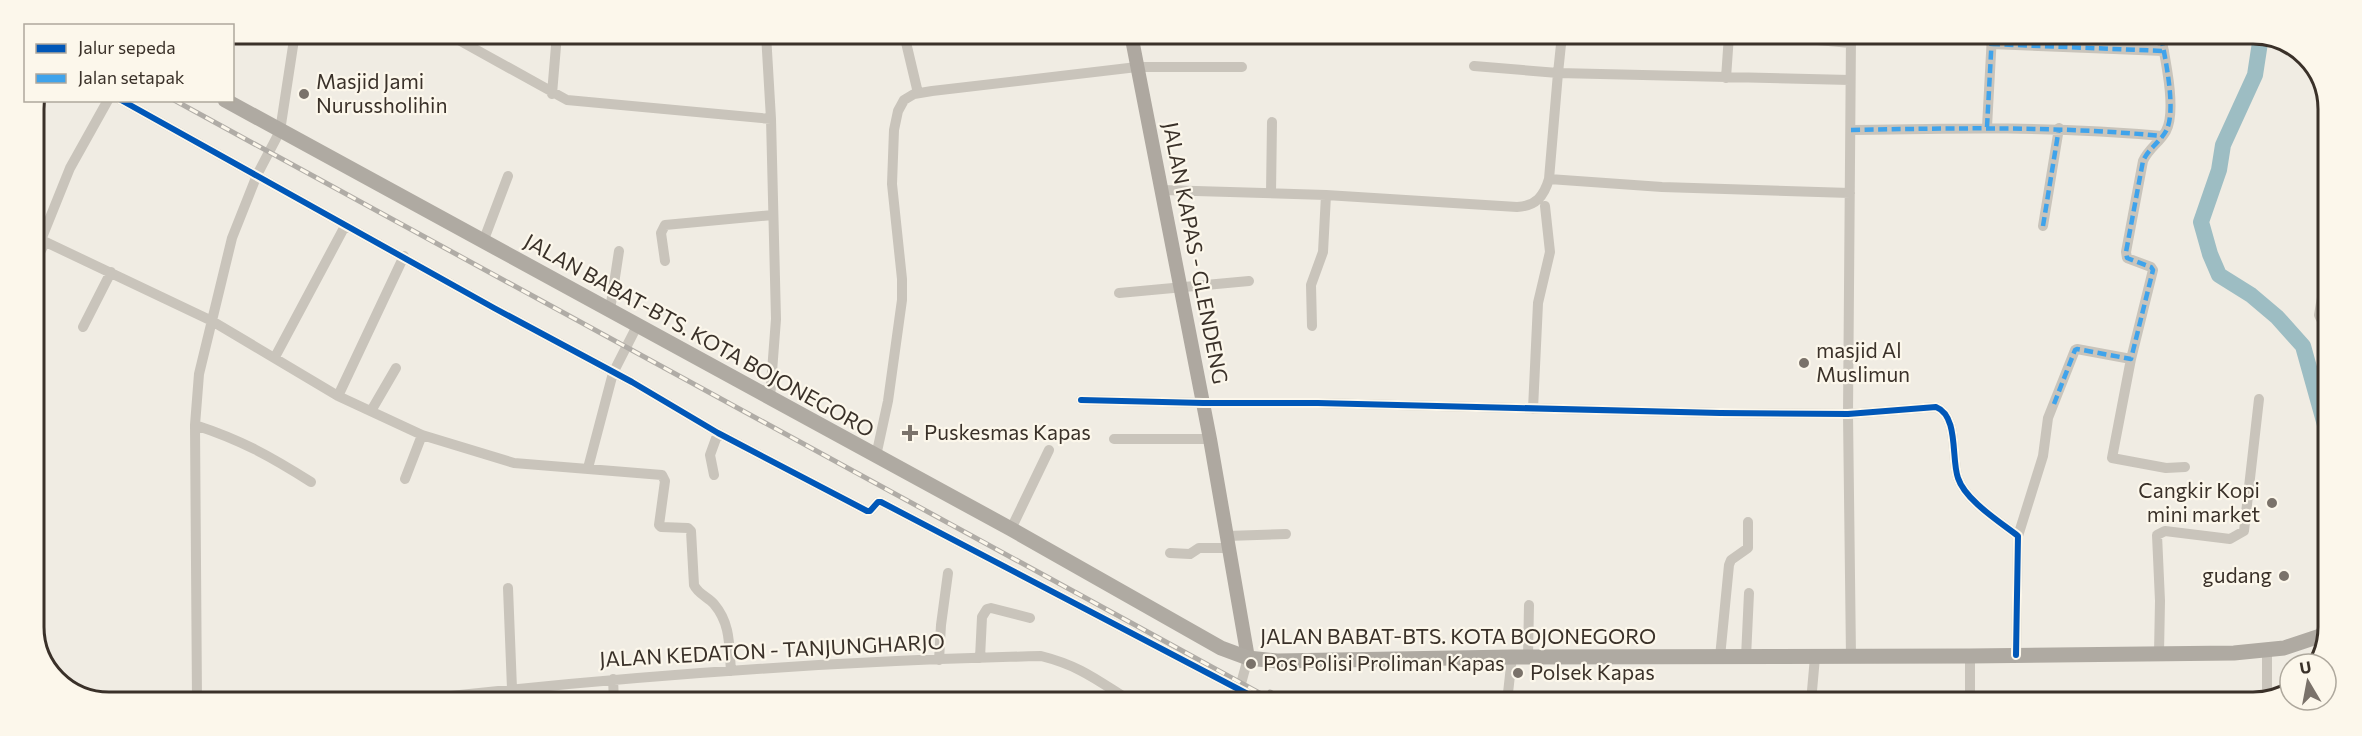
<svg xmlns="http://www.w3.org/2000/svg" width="2362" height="736" font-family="Commissioner,sans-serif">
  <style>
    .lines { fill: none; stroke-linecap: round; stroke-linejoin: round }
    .river { stroke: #9dbdc3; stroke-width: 16 }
    .minor { stroke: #c9c4bb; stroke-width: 10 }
    .major { stroke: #aea8a0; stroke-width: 14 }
    .highway { stroke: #afaaa2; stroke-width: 15 }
    .rail-casing { stroke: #b0aca6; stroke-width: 5 }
    .rail { stroke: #fcf7eb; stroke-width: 3; stroke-dasharray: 9; stroke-linecap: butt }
    .quiet { stroke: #3fa3eb; stroke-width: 4.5; stroke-dasharray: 9 4.5; stroke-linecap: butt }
    .cycleway-casing { stroke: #fcf7eb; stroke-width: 10 }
    .cycleway { stroke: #0057b8; stroke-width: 6 }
    .poi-dot { fill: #7a726a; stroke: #fcf7eb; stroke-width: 2 }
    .labels { text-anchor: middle; stroke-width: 4.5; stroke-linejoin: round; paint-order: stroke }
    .poi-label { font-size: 21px; fill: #3a3129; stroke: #fcf7eb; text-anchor: start }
    .street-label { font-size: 21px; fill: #3a3129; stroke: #fcf7eb }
    .rim { fill: none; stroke: #3a3129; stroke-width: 3 }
  </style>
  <rect width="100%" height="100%" fill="#f0ece3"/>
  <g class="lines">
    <!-- river -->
    <path class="river" d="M2261,36L2255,75L2223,145L2219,170L2201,222L2210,254L2219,275L2251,295L2277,317L2303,346L2327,432"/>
    <!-- minor -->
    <path class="minor" d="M446,33L567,100L771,119
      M766,34L771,119L776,319L770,398
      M904,34L918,93
      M1851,35L1848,414L1851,657
      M1806,39L1851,43
      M1991,44L2164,51
      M1474,66L1558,73L1562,35
      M1726,78L1729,35
      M552,94L557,34
      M121,100L494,308L632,382L718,433L867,511H870L878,502H881L1263,702
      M1987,127L1992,35
      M1851,130C1956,128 2057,126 2162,136
      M1549,179L1558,73L1850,80
      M1162,190L1326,195L1517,207C1536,206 1544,196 1549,179L1662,187L1850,193
      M1271,193L1272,122
      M2043,226L2059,128
      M33,236L212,321L338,396L422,435L514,463L662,475L665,481L659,525L661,527L688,528L691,531L694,585C698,594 708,597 714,604C731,624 729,646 731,671
      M41,240L70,168L108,100
      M483,242L508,176
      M665,261L661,233L665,225L773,215
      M33,267L45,242
      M1119,293L1249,281
      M610,310L619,251
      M2328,321L2321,319L2319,315L2328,262
      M1312,326L1311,285L1323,252L1326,195
      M83,327L111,272
      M275,357L345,226
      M2131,359L2112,458L2166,468L2185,467
      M338,396L404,256
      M1081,400L1203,403H1318L1720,413L1848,414L1936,407C1959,416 1951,459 1958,478C1965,500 2000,522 2018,536L2016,655
      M1533,409L1538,303L1550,252L1545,206
      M371,411L396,368
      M195,425C241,440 270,456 311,482
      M1114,439H1210
      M876,456L888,401L902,300V279L892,184L894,130L898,111L904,100L914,94L932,91L1137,67H1242
      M588,468L613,373L637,326
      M714,475L710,455L718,433
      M405,479L422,435
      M1011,529L1049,450
      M1227,536L1286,534
      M2018,536L2043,456L2048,418L2075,350L2077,349L2131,359L2153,270L2151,267L2127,258L2126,252L2143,161C2148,149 2160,142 2166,131C2177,111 2165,58 2161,36
      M1170,553L1190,554L1199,548H1229
      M508,588L512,689
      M2159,653L2160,601L2157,535L2165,531L2230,539L2244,531L2259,399
      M1970,656V703
      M1528,657L1529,605
      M1720,657L1729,565L1731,560L1748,548V522
      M1746,657L1749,593
      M980,658L982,617L987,609L991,608L1030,618
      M939,660L941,625L948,573
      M613,679L614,701
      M2267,699V651
      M197,700L195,425L199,374L232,238L257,175L280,131L295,33
      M405,701C616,677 828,661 1041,656C1081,666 1098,681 1132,702
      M1236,702L1248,658
      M1507,702L1512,657
      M1811,702L1815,657"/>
    <!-- major -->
    <path class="major" d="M1131,34L1210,439L1248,658"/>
    <!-- highway -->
    <path class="highway" d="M225,100L1011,529L1221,648L1248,658L1277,661L1512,657L1970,656L2234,653L2284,648L2326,634"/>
    <defs>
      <path id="rail" d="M174,100L1276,702
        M1270,692L1289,702"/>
    </defs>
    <!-- rail casing -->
    <use href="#rail" class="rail-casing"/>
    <!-- rail -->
    <use href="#rail" class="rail"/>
    <!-- quiet -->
    <path class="quiet" d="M1991,44L2164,51
      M1987,127L1992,35
      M1851,130C1956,128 2057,126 2162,136
      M2043,226L2059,128
      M2054,404L2075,350L2077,349L2131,359L2153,270L2151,267L2127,258L2126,252L2143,161C2148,149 2160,142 2166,131C2177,111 2165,58 2161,36"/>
    <defs>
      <path id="cycleway" d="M121,100L494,308L632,382L718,433L867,511H870L878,502H881L1263,702
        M1081,400L1203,403H1318L1720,413L1848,414L1936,407C1959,416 1951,459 1958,478C1965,500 2000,522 2018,536L2016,655"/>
    </defs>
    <!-- cycleway casing -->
    <use href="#cycleway" class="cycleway-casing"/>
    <!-- cycleway -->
    <use href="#cycleway" class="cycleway"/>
  </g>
  <!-- markers -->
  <g class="poi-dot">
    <circle cx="304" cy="94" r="6"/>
    <circle cx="1804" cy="363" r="6"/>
    <path d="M907 424h6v6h6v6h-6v6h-6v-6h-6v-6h6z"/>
    <circle cx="2272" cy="503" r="6"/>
    <circle cx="2284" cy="576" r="6"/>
    <circle cx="1251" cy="664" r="6"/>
    <circle cx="1518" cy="673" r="6"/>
  </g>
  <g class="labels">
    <!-- poi labels -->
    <g class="poi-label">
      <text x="316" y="89">Masjid Jami<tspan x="316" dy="24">Nurussholihin</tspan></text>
      <text x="1816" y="358">masjid Al<tspan x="1816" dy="24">Muslimun</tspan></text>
      <text x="924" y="440">Puskesmas Kapas</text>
      <text x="2260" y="498" text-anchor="end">Cangkir Kopi<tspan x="2260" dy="24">mini market</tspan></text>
      <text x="2272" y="583" text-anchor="end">gudang</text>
      <text x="1263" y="671">Pos Polisi Proliman Kapas</text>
      <text x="1530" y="680">Polsek Kapas</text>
    </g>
    <!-- street labels -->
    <g class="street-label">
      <text transform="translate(1195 253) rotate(79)" y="7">JALAN KAPAS - GLENDENG</text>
      <text transform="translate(699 336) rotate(29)" y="7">JALAN BABAT-BTS. KOTA BOJONEGORO</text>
      <text x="1458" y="644">JALAN BABAT-BTS. KOTA BOJONEGORO</text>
      <text transform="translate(772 651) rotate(-3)" y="7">JALAN KEDATON - TANJUNGHARJO</text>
    </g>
  </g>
  <!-- crop -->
  <path d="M0 0H2362V736H0ZM109 44H2253A65 65 0 0 1 2318 109V627A65 65 0 0 1 2253 692H109A65 65 0 0 1 44 627V109A65 65 0 0 1 109 44Z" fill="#fcf7eb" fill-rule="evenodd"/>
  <path class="rim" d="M109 44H2253A65 65 0 0 1 2318 109V627A65 65 0 0 1 2253 692H109A65 65 0 0 1 44 627V109A65 65 0 0 1 109 44Z"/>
  <!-- legend -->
  <rect x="24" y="24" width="210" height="78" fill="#fcf7eb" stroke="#aea89d" stroke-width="1.5"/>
  <rect x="36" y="44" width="30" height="9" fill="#0057b8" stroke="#aea89d" stroke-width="1.5"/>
  <text x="78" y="54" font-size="18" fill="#3a3129">Jalur sepeda</text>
  <rect x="36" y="74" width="30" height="9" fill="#3fa3eb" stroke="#aea89d" stroke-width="1.5"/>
  <text x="78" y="84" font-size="18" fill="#3a3129">Jalan setapak</text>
  <!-- north arrow -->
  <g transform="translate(2308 682) rotate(350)"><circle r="28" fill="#fcf7eb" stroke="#aea89d" stroke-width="1.5"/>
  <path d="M0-4.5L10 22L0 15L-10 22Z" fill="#7a726a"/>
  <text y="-9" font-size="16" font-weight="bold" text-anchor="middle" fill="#3a3129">U</text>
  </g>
</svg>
